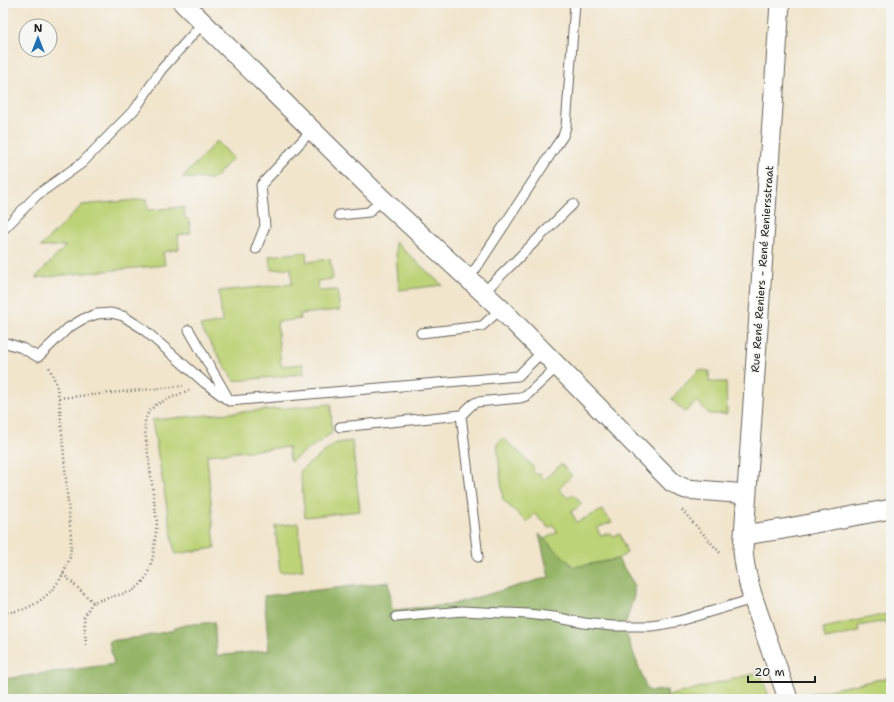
<svg xmlns="http://www.w3.org/2000/svg" width="894" height="702" font-family="'Shantell Sans',sans-serif">
  <style>
    .green { fill: #bdd378; stroke: #6c784a }
    .forest { fill: #96b568; stroke: #596842 }
    .lines { fill: none; stroke-linecap: round; stroke-linejoin: round }
    .service-casing { stroke: #67625a; stroke-width: 11 }
    .minor-casing { stroke: #67625a; stroke-width: 21 }
    .path { stroke: #67625a; stroke-width: 2.5; stroke-dasharray: 1 3; stroke-linecap: butt }
    .service { stroke: #fff; stroke-width: 9 }
    .minor { stroke: #fff; stroke-width: 19 }
    .labels { text-anchor: middle; stroke-width: 3; stroke-linejoin: round; paint-order: stroke }
    .street-label { font-size: 11px; fill: #1c1c1c; stroke: #f6f6f2 }
  </style>
  <rect width="100%" height="100%" fill="#f6f6f2"/>
  <filter id="ink" filterUnits="userSpaceOnUse"><feTurbulence type="fractalNoise" baseFrequency=".025" numOctaves="2"/><feDisplacementMap in="SourceGraphic" scale="8" xChannelSelector="R" yChannelSelector="G"/><feConvolveMatrix kernelMatrix="1 2 1 2 8 2 1 2 1" color-interpolation-filters="sRGB"/></filter>
  <filter id="wash" filterUnits="userSpaceOnUse"><feTurbulence type="fractalNoise" baseFrequency=".012" numOctaves="4" result="noise"/><feDisplacementMap in="SourceGraphic" scale="16" xChannelSelector="R" yChannelSelector="G"/><feGaussianBlur stdDeviation="0.9" result="paint"/><feColorMatrix in="noise" values="0 0 0 0 0 0 0 0 0 0 0 0 0 0 0 0 0 1.4 0 .05"/><feComposite in="paint" operator="in"/></filter>
  <g filter="url(#wash)">
    <rect width="100%" height="100%" fill="#f1e5cc"/>
    <!-- green -->
    <path class="green" d="M217,141L233,158L214,179L182,178Z
      M147,199L148,210L184,207L185,219H189L191,233L178,235L179,249L163,252L165,265L35,278L66,246L40,247L82,205Z
      M395,242L442,285L399,290Z
      M306,252L307,262L330,259L333,279L317,281L319,291L337,290L340,310L300,314V319L277,322L281,366L303,364L304,374L234,381L200,326L222,322L219,291L292,284L291,268L271,270L269,256Z
      M699,370L709,371V382H726L727,414H710V415L697,401L685,412L671,399Z
      M331,404L332,433L290,462L288,447L207,455L215,548L175,554L152,420Z
      M503,438L523,456L534,468L532,470L537,475L540,473L541,475L540,476L544,480L561,464L572,475L559,489L568,498L573,494L582,504L571,512L577,522L602,510L612,522L597,528L600,535L611,533L613,536L620,534L627,553L618,559L574,567L544,539L558,532L553,525L548,528L543,520L541,521L535,514L527,522L503,500L497,444Z
      M352,441L360,511L305,517L300,471L336,443Z
      M298,523L303,570L280,572L275,526Z
      M891,613V625L887,626L885,621L858,626L859,632L825,639L823,628Z
      M760,672L770,699H656Z
      M891,677V699H792L809,694Z"/>
    <!-- forest -->
    <path class="forest" d="M539,534L574,567L618,559L634,584V596L624,628L647,689L650,691L667,690L668,699H3V679L114,664L109,641L141,637L174,630V628L186,625L214,622L217,656L269,650L264,596L389,582L392,610L450,605L549,577Z"/>
  </g>
  <g filter="url(#ink)">
    <g class="lines">
      <defs>
        <path id="service" d="M339,215L369,212L382,199
          M3,230L37,195L82,163L136,108L161,70L203,23
          M256,249L265,226L261,185L312,130
          M469,279L556,146L563,136L566,127L575,3
          M483,293L573,204
          M189,330L228,398
          M421,333L482,326L501,309
          M3,342L22,348L38,357L68,328L83,319L97,314L111,313L123,316L142,328L205,383L229,401L518,376L543,351
          M461,415L478,557
          M340,427L461,415C467,411 470,404 477,402L520,398L526,396L558,366
          M396,617L462,611L528,614L554,617L584,623L612,626H651L659,625L679,621L753,599"/>
        <path id="minor" d="M183,3L382,199L501,309L672,482L679,486L686,489L747,494
          M780,3L743,550C745,576 753,599 762,624C770,649 780,674 788,699
          M744,535L783,529L891,509"/>
      </defs>
      <!-- service casing -->
      <use href="#service" class="service-casing"/>
      <!-- minor casing -->
      <use href="#minor" class="minor-casing"/>
      <!-- path -->
      <path class="path" d="M59,398L183,386
        M682,510L721,554
        M63,574L93,602
        M3,613C10,612 18,611 24,609C48,600 63,580 70,557C71,551 71,544 71,538L59,398L56,383L49,367
        M86,645L84,617L89,608L93,602L133,591L141,584L147,576L153,557L157,523L145,431V420L149,411L157,404L189,390
        M866,699L891,696"/>
      <!-- service -->
      <use href="#service" class="service"/>
      <!-- minor -->
      <use href="#minor" class="minor"/>
    </g>
  </g>
  <g class="labels">
    <!-- street labels -->
    <g class="street-label">
      <text transform="translate(762 269) rotate(-86)" y="4">Rue René Reniers - René Reniersstraat</text>
    </g>
  </g>
  <!-- margin -->
  <rect width="894" height="702" fill="none" stroke="#f6f6f2" stroke-width="16"/>
  <!-- north arrow -->
  <g transform="translate(38 38)"><circle r="19" fill="#f6f6f2" stroke="#9f9f9c"/>
  <path d="M0-3L7 15L0 10L-7 15Z" fill="#1f6fb2"/>
  <text y="-6" font-size="11" font-weight="bold" text-anchor="middle" fill="#1c1c1c">N</text>
  </g>
  <!-- scale -->
  <path d="M748 676v6h67v-6" fill="none" stroke="#1c1c1c" stroke-width="2"/>
  <text x="754" y="676" font-size="12" fill="#1c1c1c" stroke="#f6f6f2" stroke-width="3" paint-order="stroke">20 m</text>
</svg>
